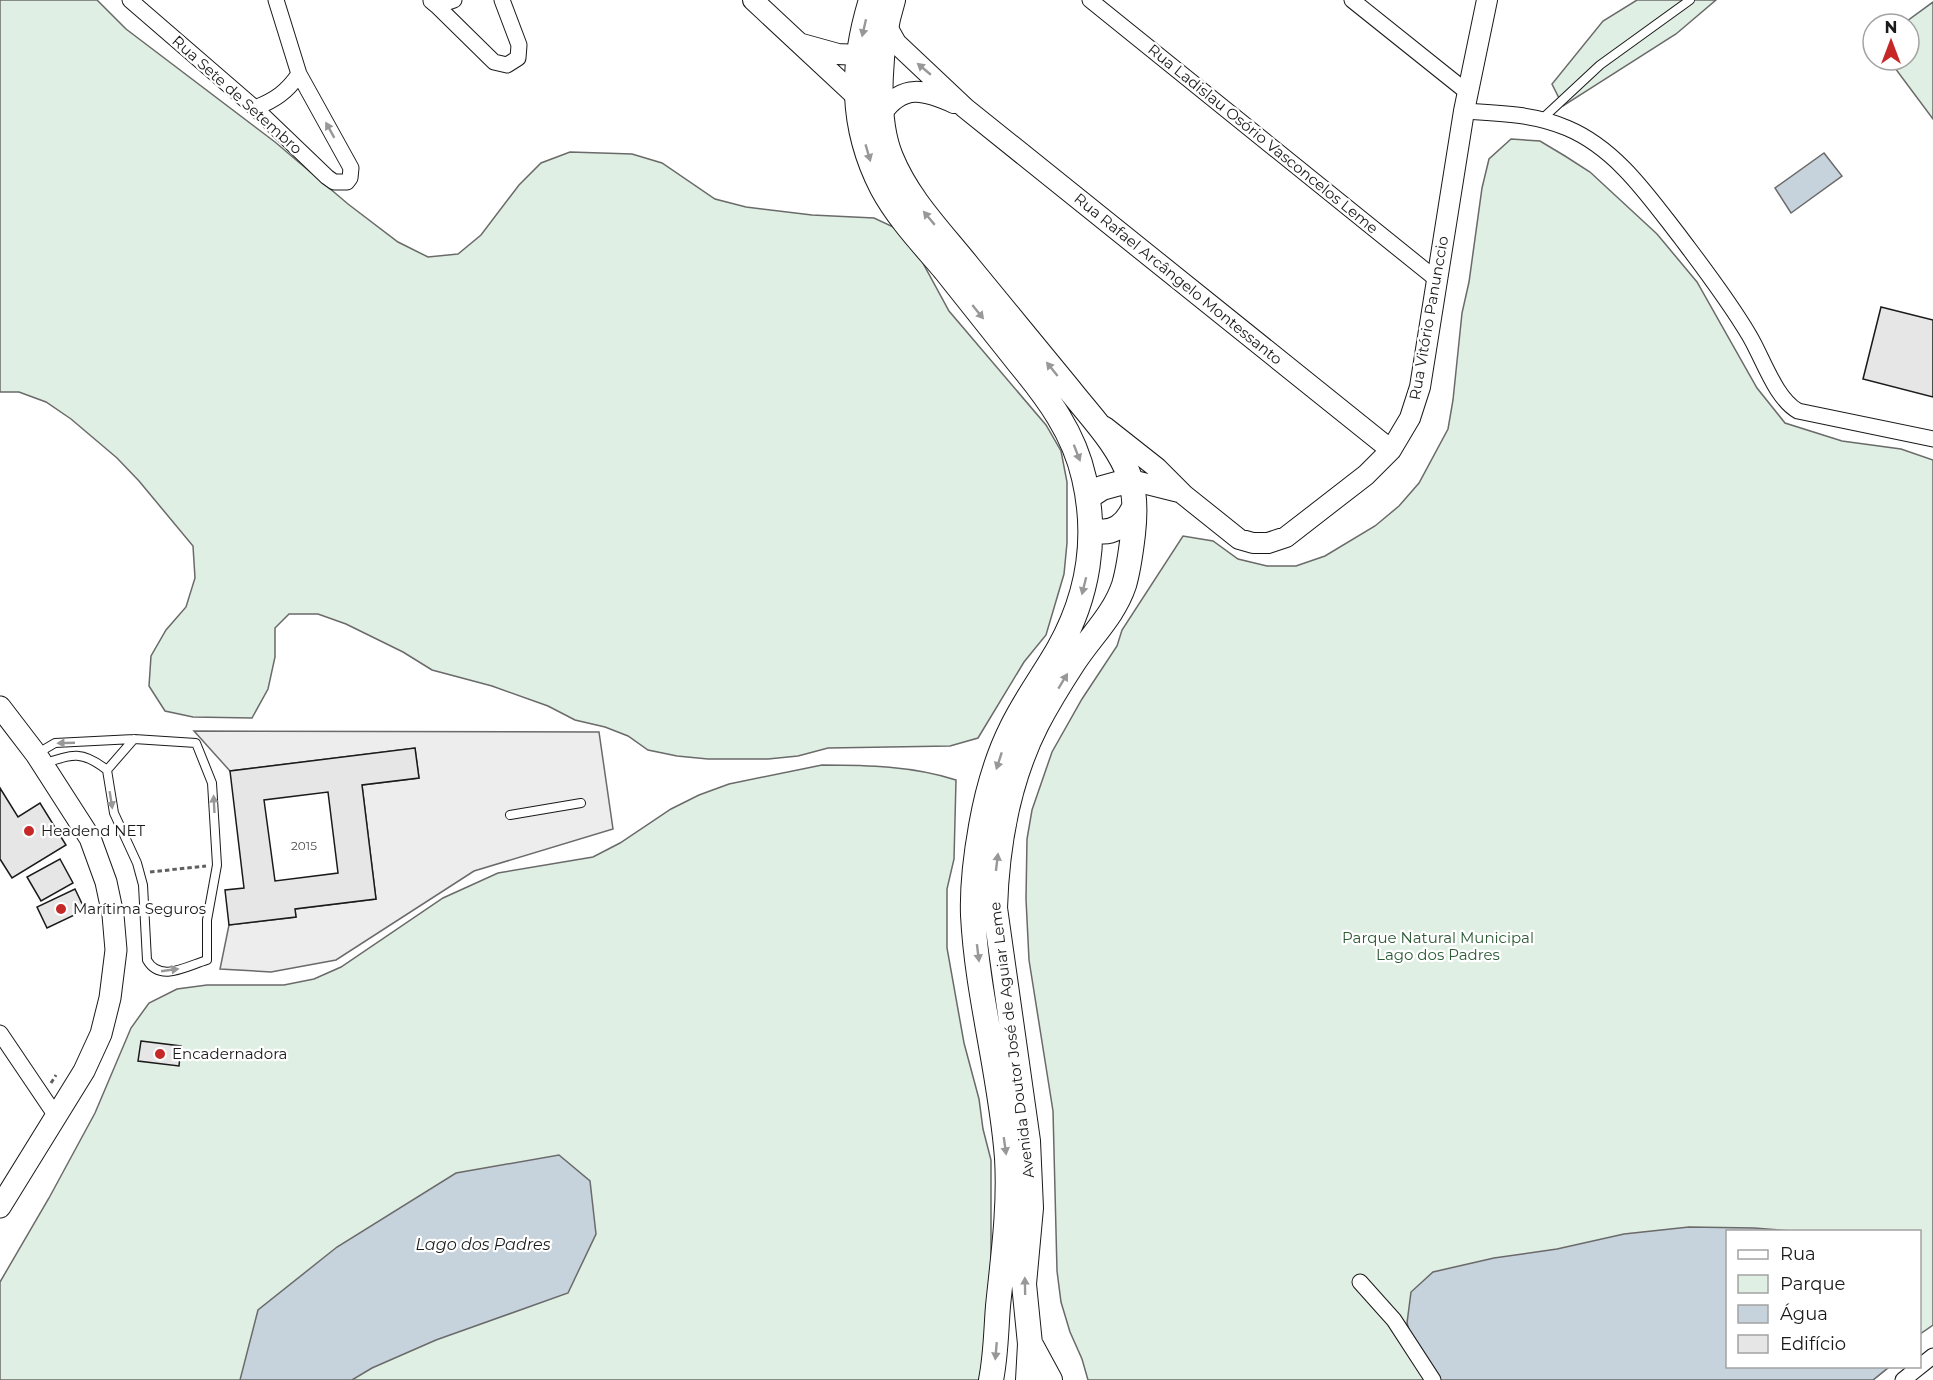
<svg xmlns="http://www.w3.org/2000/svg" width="1933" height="1380" font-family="Montserrat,sans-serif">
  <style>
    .green { fill: #e0efe3; stroke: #6a6a6a; stroke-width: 1.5 }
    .parking { fill: #ededed; stroke: #6a6a6a; stroke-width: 1.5 }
    .water { fill: #c6d2dc; stroke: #6a6a6a; stroke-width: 1.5 }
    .building { fill: #e6e6e6; stroke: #1a1a1a; stroke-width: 1.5; fill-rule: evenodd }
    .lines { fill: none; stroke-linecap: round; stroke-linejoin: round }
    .service-casing { stroke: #1a1a1a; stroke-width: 10 }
    .minor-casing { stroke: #1a1a1a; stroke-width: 17 }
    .tertiary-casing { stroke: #1a1a1a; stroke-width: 22 }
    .secondary-casing { stroke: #1a1a1a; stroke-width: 23 }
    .primary-casing { stroke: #1a1a1a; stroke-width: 26 }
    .path { stroke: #5f5f5f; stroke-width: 3; stroke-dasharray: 4.5 3; stroke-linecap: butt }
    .service { stroke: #fff; stroke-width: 8 }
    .minor { stroke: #fff; stroke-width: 15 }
    .tertiary { stroke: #fff; stroke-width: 20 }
    .secondary { stroke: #fff; stroke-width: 21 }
    .primary { stroke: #fff; stroke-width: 24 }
    .oneway { fill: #989898 }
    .poi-dot { fill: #c62828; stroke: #fff; stroke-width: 2 }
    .labels { text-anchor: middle; stroke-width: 4.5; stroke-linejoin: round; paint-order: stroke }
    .number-label { font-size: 12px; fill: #4d4d4d }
    .street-label { font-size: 15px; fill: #1a1a1a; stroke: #fff }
    .poi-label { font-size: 15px; fill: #1a1a1a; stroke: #fff; text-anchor: start }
    .park-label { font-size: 15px; fill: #2b5a34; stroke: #fff }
    .water-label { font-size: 16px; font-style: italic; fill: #1a1a1a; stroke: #fff }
  </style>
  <rect width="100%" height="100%" fill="#fff"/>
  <!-- green -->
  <path class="green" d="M0,0H97L126,29L275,142L348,204L398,242L428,257L458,254L481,235L519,185L541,163L570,152L632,154L662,163L715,199L746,207L812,215L874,218L902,231L919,256L949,311L1046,425L1061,451L1067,482V543L1064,574L1046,635L1024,662L978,738L950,746L828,748L798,756L768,759H708L677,756L648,750L628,736L605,727L575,720L548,706L492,686L432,670L403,652L346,624L318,614H289L275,628V657L268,689L252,718L193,717L165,711L149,686L151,656L166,630L186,607L195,578L193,546L139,481L117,458L71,419L46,402L19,392H0Z
    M1637,0H1716L1676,34L1563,106L1552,84L1603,21Z
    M1933,2V119L1889,60H1909V24H1903Z
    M1511,139L1540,141L1565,156L1590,172L1657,234L1697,282L1757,388L1785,423L1842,441L1901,449L1933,460V1325L1920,1334V1232H1728V1366L1889,1367L1873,1380H1088L1082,1359L1070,1332L1061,1302L1057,1271L1053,1111L1029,960L1026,899L1027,839L1032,810L1052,752L1082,699L1117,646L1122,630L1183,536L1213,541L1238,559L1267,566H1296L1325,556L1375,526L1399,506L1419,483L1448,429L1453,400L1462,313L1469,282L1482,188L1489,159Z
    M822,765C866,765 913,766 956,780L954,859L947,889V948L964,1043L979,1099L983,1129L991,1160V1281L983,1371L979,1380H0V1282L49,1198L95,1113L131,1028L149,1003L177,989L207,985H284L314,979L341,967L443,898L498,873L593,857L620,843L671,809L699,795L729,784Z"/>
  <!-- parking -->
  <path class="parking" d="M194,731L599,732L613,829L474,871L336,960L271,972L220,969L229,925L296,917L295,909L376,899L362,785L419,778L415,748L230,771Z"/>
  <!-- water -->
  <path class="water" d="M1824,153L1842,176L1791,213L1775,188Z
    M559,1155L590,1181L596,1234L568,1293L436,1340L372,1368L352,1380H240L258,1310L337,1247L456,1173Z
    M1689,1227L1754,1228L1792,1231L1728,1232V1366L1889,1367L1873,1380H1433L1416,1353L1407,1323L1411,1292L1433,1272L1494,1258L1557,1249L1624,1234Z"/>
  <!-- building -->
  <path class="building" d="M1881,307L1933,320V397L1863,379Z
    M415,748L419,778L362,785L376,899L295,909L296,917L229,925L225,890L244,888L230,771ZM328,792L338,873L275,881L264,800Z
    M0,788L18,817L40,803L66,845L12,878L0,859Z
    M60,859L73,883L41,901L27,877Z
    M75,889L85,910L47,928L37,907Z
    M141,1041L181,1046L179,1066L138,1061Z"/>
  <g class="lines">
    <defs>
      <path id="service" d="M1542,119L1600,65L1690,0
        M38,753L55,743L134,739L196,743L212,783L217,865L207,920V960C187,966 160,983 147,960L143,885L137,863L114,813L107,770C83,751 72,753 44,764
        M107,770L134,739
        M510,815L581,803"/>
      <path id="minor" d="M130,0L255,108L327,177L334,182H347L350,178L351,168L299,74L276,0
        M1090,0L1436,279
        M1352,0L1467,92
        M431,1L437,6L454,0
        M437,6L494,62L507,65L518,58L519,45L502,0
        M255,108C275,100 287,92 299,74
        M1464,111C1499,113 1535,114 1567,128C1617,149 1649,197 1681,238C1705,270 1729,301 1749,335C1763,358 1775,398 1798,411L1933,439
        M0,1033L56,1116
        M1360,1282L1394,1320L1433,1380
        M1903,1380L1933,1356"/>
      <path id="tertiary" d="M753,0L856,96
        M887,27L896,43L965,108L1391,450
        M802,44L838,54L859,55L872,62
        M882,113C903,83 925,90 954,103
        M1105,427L1157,468L1184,495L1239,539L1253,543H1268L1286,537L1366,475L1391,450L1410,418L1420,387L1464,111L1487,0
        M1131,480L1179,492"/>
      <path id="secondary" d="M0,707L36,754L90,838L106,882L113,915L116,950L110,998L101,1034L84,1071L0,1207"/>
      <path id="primary" d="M871,0C851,65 850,126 882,188C898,218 923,244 945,270C970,301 994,332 1019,363C1048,398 1074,433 1084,478C1098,538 1088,597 1058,650C1043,676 1025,700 1012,727C997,757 987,792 981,826C976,854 972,886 973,915C977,996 1001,1076 1007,1158C1010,1207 1003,1257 998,1306C996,1331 996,1355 991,1380
        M893,0C880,41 874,116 891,157C908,199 940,231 968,266C1002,307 1035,348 1069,389C1090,416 1119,445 1130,478C1136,496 1135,516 1133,534C1131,551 1129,568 1124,585C1114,615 1091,636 1074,662C1061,682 1048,703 1037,724C1008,781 997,845 995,908L1028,1141L1031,1208L1024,1284L1030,1344L1028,1380
        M1088,497L1102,488L1131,480
        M1091,529C1111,537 1126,525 1134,507
        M1031,1345L1050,1380"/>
    </defs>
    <!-- service casing -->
    <use href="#service" class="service-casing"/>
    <!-- minor casing -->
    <use href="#minor" class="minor-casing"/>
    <!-- tertiary casing -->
    <use href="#tertiary" class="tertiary-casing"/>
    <!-- secondary casing -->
    <use href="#secondary" class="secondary-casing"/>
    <!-- primary casing -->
    <use href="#primary" class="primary-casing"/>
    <!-- path -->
    <path class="path" d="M150,872L206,866
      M51,1083L56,1075"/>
    <!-- service -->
    <use href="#service" class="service"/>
    <!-- minor -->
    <use href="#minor" class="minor"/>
    <!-- tertiary -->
    <use href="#tertiary" class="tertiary"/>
    <!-- secondary -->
    <use href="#secondary" class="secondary"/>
    <!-- primary -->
    <use href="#primary" class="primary"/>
  </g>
  <!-- one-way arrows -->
  <defs><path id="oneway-solid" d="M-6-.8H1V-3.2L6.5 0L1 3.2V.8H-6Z" transform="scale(1.5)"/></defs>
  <g class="oneway">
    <use href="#oneway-solid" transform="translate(864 28) rotate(103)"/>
    <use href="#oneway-solid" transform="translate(924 69) rotate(-140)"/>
    <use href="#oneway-solid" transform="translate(330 130) rotate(-119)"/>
    <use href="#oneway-solid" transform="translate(868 153) rotate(74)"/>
    <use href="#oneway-solid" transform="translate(929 218) rotate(-130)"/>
    <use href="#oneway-solid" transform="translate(978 312) rotate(51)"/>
    <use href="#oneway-solid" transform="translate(1052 369) rotate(-129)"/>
    <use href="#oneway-solid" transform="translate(1077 453) rotate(69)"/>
    <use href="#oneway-solid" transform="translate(1084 586) rotate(104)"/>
    <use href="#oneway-solid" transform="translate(1063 681) rotate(-59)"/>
    <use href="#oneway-solid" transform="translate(66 743) rotate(178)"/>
    <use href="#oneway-solid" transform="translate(999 761) rotate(108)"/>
    <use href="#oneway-solid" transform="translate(111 800) rotate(81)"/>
    <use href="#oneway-solid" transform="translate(214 804) rotate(-93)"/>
    <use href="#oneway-solid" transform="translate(997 862) rotate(-83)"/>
    <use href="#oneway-solid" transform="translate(978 953) rotate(83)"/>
    <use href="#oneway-solid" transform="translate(170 970) rotate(-8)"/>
    <use href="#oneway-solid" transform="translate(1005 1146) rotate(82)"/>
    <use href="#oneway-solid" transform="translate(1025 1286) rotate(-91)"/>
    <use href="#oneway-solid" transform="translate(996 1351) rotate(95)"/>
  </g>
  <!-- markers -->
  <g class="poi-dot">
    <circle cx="29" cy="831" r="6"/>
    <circle cx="61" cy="909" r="6"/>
    <circle cx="160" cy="1054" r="6"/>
  </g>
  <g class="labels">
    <!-- number labels -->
    <g class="number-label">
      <text x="304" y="850">2015</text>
    </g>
    <!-- street labels -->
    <g class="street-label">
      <text transform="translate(237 95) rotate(42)" y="5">Rua Sete de Setembro</text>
      <text transform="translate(1263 139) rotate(39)" y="5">Rua Ladislau Osório Vasconcelos Leme</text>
      <text transform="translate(1178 279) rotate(39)" y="5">Rua Rafael Arcângelo Montessanto</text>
      <text transform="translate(1429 318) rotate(-80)" y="5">Rua Vitório Panunccio</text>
      <text transform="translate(1012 1040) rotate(-97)" y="5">Avenida Doutor José de Aguiar Leme</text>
    </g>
    <!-- poi labels -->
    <g class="poi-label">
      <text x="41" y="836">Headend NET</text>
      <text x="73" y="914">Marítima Seguros</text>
      <text x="172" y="1059">Encadernadora</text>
    </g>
    <!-- park labels -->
    <g class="park-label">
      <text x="1438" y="943">Parque Natural Municipal<tspan x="1438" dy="17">Lago dos Padres</tspan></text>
    </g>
    <!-- water labels -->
    <g class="water-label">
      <text x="483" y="1250">Lago dos Padres</text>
    </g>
  </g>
  <!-- legend -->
  <rect x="1726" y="1230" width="195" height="138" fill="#ffffff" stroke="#a3a3a3" stroke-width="1.5"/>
  <rect x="1738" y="1250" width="30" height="9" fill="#ffffff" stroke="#a3a3a3" stroke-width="1.5"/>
  <text x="1780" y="1260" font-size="18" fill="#1a1a1a">Rua</text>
  <rect x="1738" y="1275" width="30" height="18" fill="#e0efe3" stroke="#a3a3a3" stroke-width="1.5"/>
  <text x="1780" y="1290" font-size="18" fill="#1a1a1a">Parque</text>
  <rect x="1738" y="1305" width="30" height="18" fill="#c6d2dc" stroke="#a3a3a3" stroke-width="1.5"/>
  <text x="1780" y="1320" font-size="18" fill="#1a1a1a">Água</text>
  <rect x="1738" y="1335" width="30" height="18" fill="#e6e6e6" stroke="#a3a3a3" stroke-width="1.5"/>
  <text x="1780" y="1350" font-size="18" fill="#1a1a1a">Edifício</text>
  <!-- north arrow -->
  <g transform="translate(1891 42)"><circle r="28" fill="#ffffff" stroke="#a3a3a3" stroke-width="1.5"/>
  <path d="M0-4.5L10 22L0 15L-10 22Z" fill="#c62828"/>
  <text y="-9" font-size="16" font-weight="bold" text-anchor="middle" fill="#1a1a1a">N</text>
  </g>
</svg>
